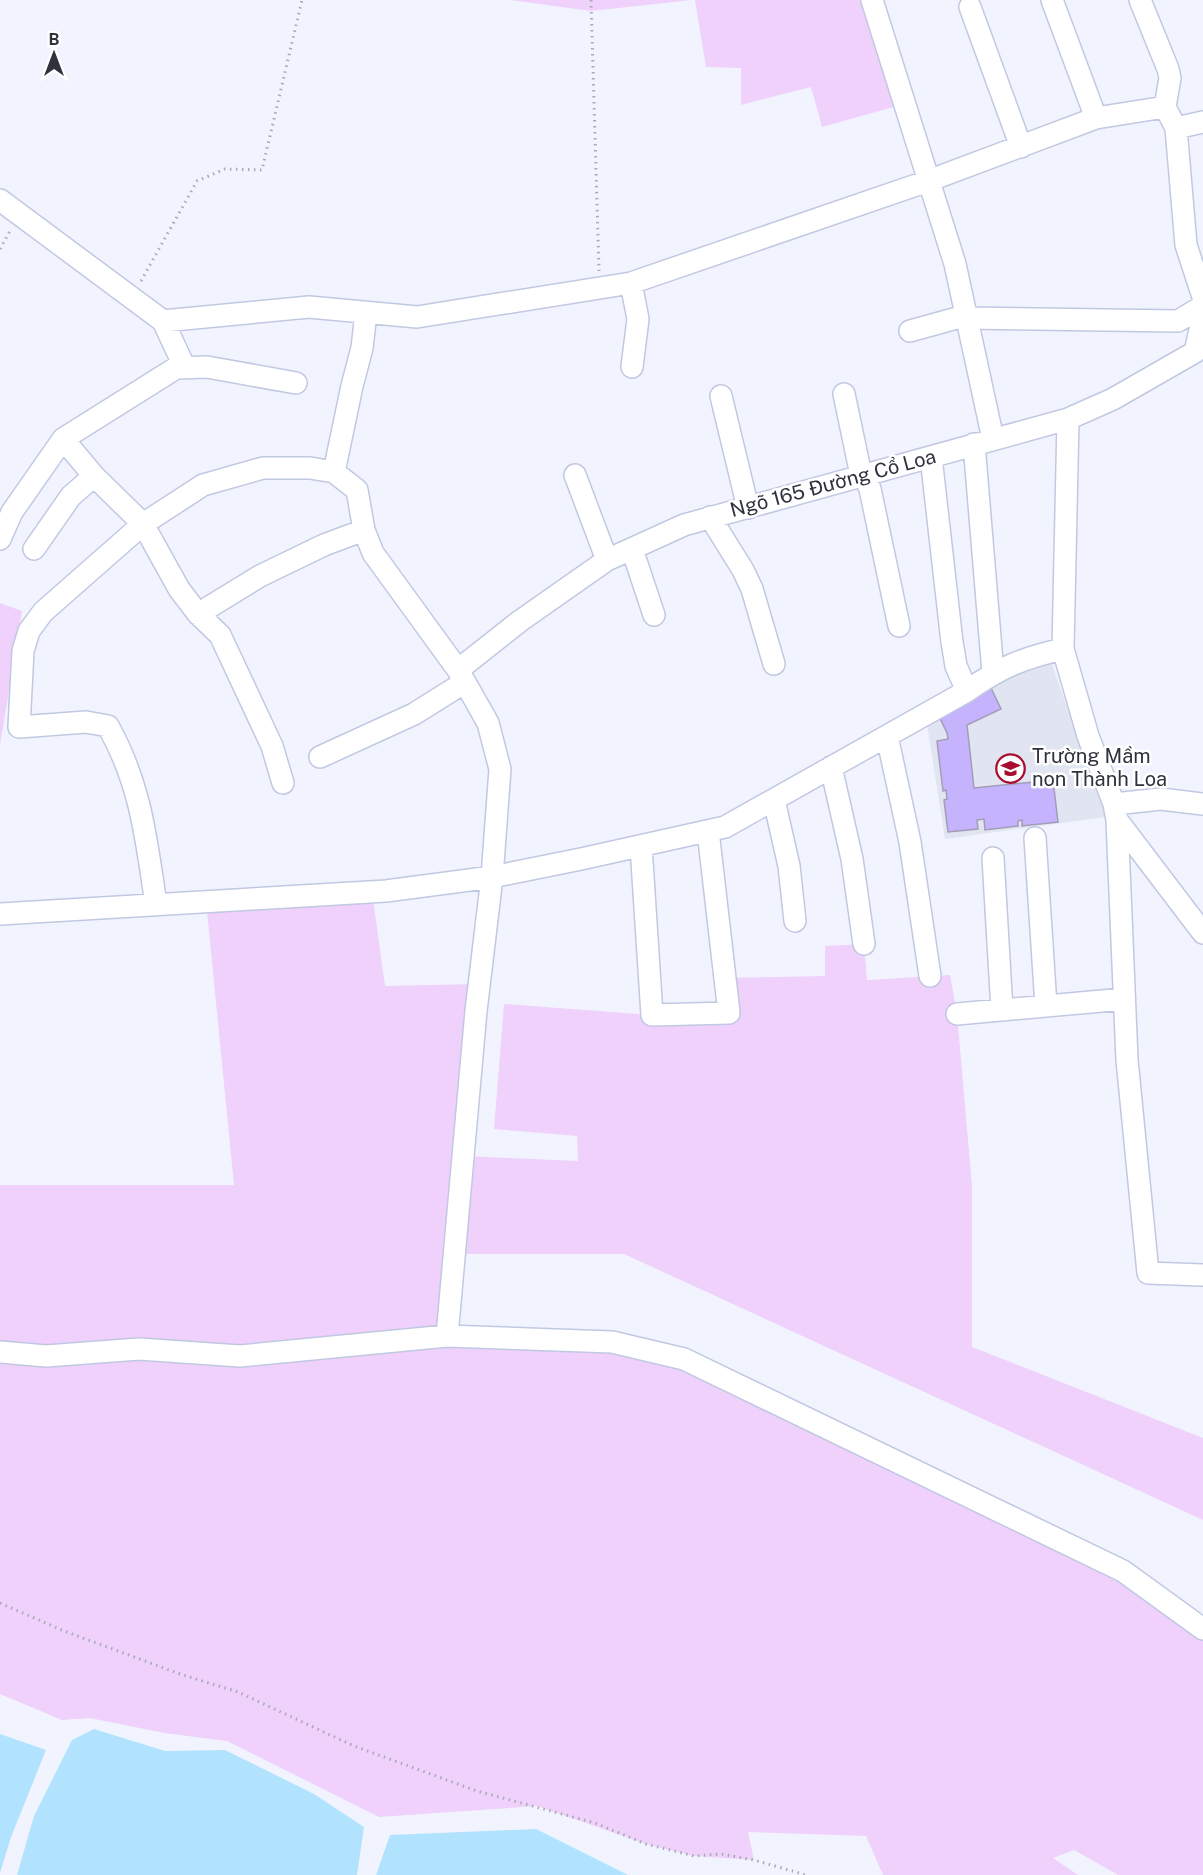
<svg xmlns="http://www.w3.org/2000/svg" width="1203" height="1875" font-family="'Public Sans',sans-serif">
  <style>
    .built { fill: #e1e5f2 }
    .green { fill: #efd1fb }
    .water { fill: #b1e3fe }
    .building { fill: #c5b3fe; stroke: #a29cb6; stroke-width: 1.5 }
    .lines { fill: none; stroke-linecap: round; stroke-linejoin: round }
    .minor-casing { stroke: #c1c8e2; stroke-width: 24 }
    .path { stroke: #a7aab4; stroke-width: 3; stroke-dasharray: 1.5 4.5; stroke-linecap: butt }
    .minor { stroke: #fff; stroke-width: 21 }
    .labels { text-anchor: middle; stroke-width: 5; stroke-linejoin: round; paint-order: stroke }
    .street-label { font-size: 20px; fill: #2f323c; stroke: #fff }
    .poi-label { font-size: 20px; fill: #2f323c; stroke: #fff; text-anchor: start }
  </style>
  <rect width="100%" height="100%" fill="#f1f4ff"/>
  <!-- built -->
  <path class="built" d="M1050,659L1106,817L945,839L926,718L1026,666Z"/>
  <!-- green -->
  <path class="green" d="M510,0H692L591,11Z
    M695,0H872L904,104L822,127L811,87L741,105V68L706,67Z
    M0,603L22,611L0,745Z
    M372,892L385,986L479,984L464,1156L578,1161L577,1136L494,1129L504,1004L652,1015L728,1013L725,978L825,976V946L864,944L867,980L950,975L957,1014L972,1186V1347L1203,1438V1520L624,1254H455L447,1336L684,1359L1123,1571L1203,1629V1875H1118L1074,1850L1053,1858L1078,1875H883L866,1836L748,1832L754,1860L694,1856L646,1844L537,1806L379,1817L227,1741L164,1733L90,1718L62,1720L0,1694V1185H234L206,901Z"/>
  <!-- water -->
  <path class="water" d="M94,1729L165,1751L225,1750L314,1794L364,1827L357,1875H17L34,1816L72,1740Z
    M0,1734L46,1750L11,1837L0,1873Z
    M536,1829L628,1875H376L390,1835Z"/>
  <!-- building -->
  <path class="building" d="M991,688L1001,709L967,725L974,788L1053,780L1058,822L1022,826V820L1018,821V826L985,830L984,819L977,820L978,829L948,832L944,800L947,799L946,790L943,791L937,741L948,739L947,733L938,714Z"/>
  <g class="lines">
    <defs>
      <path id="minor" d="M872,0L955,264L993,439
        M1052,0L1096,118
        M1140,0L1168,69L1170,78L1165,107L1176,128L1186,245L1203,297
        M970,7L1021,147
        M1176,128L1203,122
        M0,200L163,321L309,307L417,317L631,283L928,181L1096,118L1165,107
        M631,283L638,319L632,367
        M163,321L184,366
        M910,331L957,318H967L1178,321L1203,306
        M844,394L861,475
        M721,396L748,508
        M1068,419L1063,649L1088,736L1114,804L1117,820L1127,1060L1148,1273L1203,1275
        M63,439L94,476L143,524L179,589L198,614L220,635L272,746L283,783
        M974,444L993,673
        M931,457L952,642L956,666L967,691
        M334,472L352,386L362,348L366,313
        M575,475L607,560
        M864,475L870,489L899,626
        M710,517L743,570L752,589L774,664
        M0,539L12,512L63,439L176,368L207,367L296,383
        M34,549L71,496L94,476
        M632,549L654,615
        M198,614L260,576L324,545L364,530
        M458,670L520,621L607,560L684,525L1068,419L1113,399L1195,352L1203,316
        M887,736L910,842L930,976
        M320,757L414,714L465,682
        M831,767L852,859L864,944
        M774,800L789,866L795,921
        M1114,804L1161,799L1203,804
        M1117,820L1203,933
        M1035,838L1046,1006
        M641,846L652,1015L729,1013L708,831
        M993,858L1002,1010
        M156,904C146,838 141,785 108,726L86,722L19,727L23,651L29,631L43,612L143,524L203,485L263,468H310L334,472L357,490L364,530L373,553L458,670L488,723L500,769L492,877L476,1011L447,1336
        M0,914L386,891L492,877L581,859L725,827L967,691C1001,667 1023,658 1063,649
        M957,1014L1124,999
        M0,1352L46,1356L139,1349L240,1356L447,1336L612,1342L684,1359L1123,1571L1203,1629"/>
    </defs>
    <!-- minor casing -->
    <use href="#minor" class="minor-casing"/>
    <!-- path -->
    <path class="path" d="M591,0L599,271
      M0,249L11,229
      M141,281L197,181L225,169L262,170L302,0
      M0,1603L64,1631L180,1674L238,1692L354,1746L477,1791L595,1823L646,1844L694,1856L721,1854L754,1860L806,1875"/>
    <!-- minor -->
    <use href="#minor" class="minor"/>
  </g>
  <!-- icons -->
  <defs>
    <symbol id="school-ring" viewBox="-11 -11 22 22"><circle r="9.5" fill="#fff" stroke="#a70e2f" stroke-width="1.5"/><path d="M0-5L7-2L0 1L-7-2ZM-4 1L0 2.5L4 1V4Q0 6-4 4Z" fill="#a70e2f"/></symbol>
  </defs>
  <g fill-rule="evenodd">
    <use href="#school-ring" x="994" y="752" width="33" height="33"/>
  </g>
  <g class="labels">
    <!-- street labels -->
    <g class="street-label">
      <text transform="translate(833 483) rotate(-15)" y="7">Ngõ 165 Đường Cổ Loa</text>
    </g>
    <!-- poi labels -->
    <g class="poi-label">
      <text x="1032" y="763">Trường Mầm<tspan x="1032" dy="23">non Thành Loa</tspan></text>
    </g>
  </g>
  <!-- north arrow -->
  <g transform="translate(54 54)" stroke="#ffffff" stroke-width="4.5" paint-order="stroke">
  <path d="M0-4.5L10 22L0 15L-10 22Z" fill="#2f323c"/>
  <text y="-9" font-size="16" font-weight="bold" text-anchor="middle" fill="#2f323c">B</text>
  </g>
</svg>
